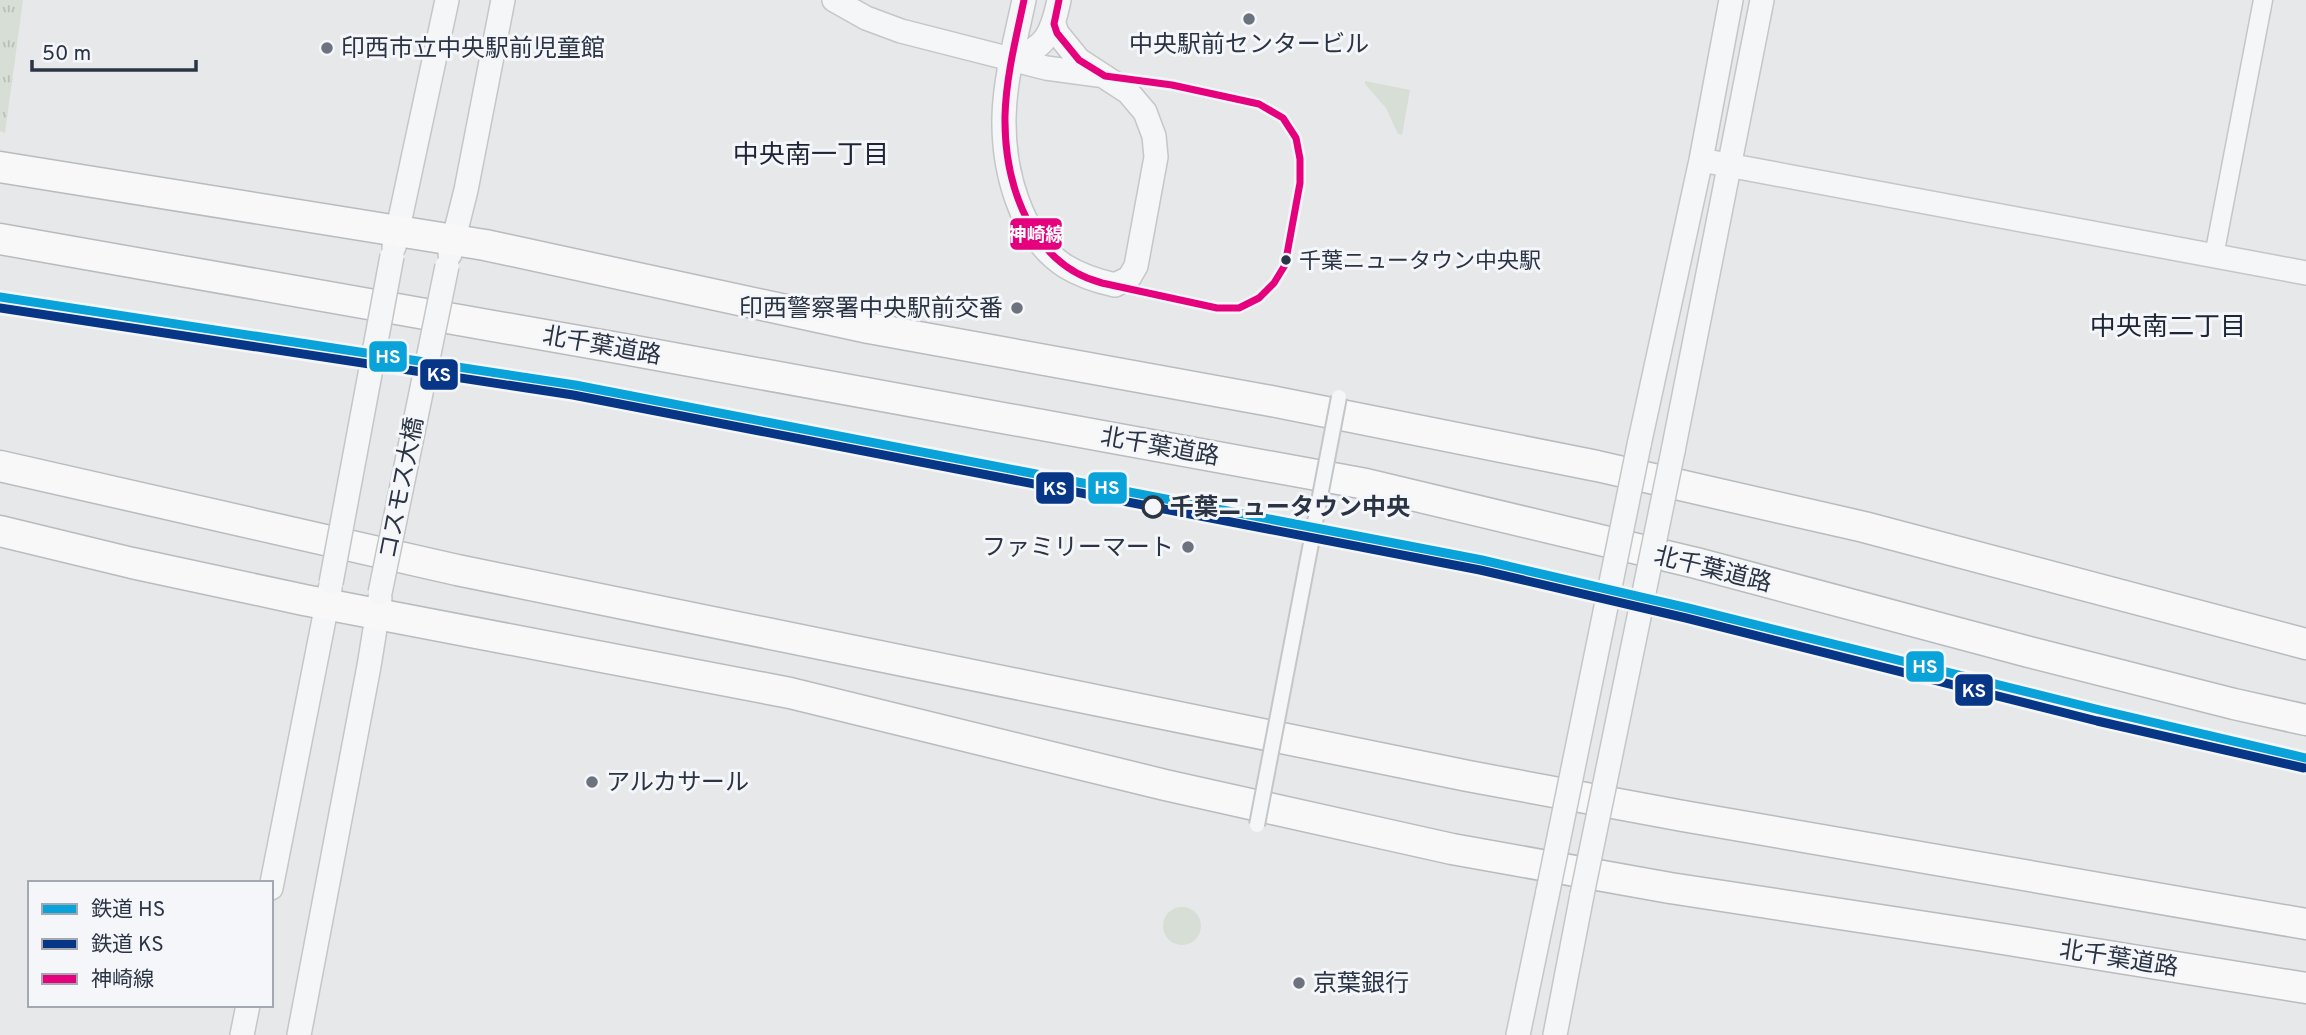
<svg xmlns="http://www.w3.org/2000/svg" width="2306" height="1035" font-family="Overpass,'Noto Sans JP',sans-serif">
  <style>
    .grass { fill: #d6ded6 }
    .park { fill: url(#park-tufts) }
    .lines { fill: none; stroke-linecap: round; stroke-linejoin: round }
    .minor-casing { stroke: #c4c6c8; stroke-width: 21 }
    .tertiary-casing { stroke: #c4c6c8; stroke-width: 26 }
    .trunk-casing { stroke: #b8bbbf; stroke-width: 33 }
    .minor { stroke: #f5f6f7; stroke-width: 18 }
    .tertiary { stroke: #f5f6f7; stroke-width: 23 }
    .trunk { stroke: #f8f8f8; stroke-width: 30 }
    .pedestrian-bridge-casing { stroke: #c4c6c8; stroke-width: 18; stroke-linecap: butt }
    .tertiary-bridge-casing { stroke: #c4c6c8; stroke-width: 26; stroke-linecap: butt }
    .pedestrian-bridge { stroke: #f5f6f7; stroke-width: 14 }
    .tertiary-bridge { stroke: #f5f6f7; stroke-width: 23 }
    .bus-1-casing { stroke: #f4f6f9; stroke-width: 12 }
    .bus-1 { stroke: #e5007d; stroke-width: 7 }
    .rail-1-casing { stroke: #f4f6f9; stroke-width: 14 }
    .rail-2-casing { stroke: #f4f6f9; stroke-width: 14 }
    .rail-1 { stroke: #09a3da; stroke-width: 9 }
    .rail-2 { stroke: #073686; stroke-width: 9 }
    .poi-dot { fill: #6c737f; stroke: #f4f6f9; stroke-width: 2.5 }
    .bus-dot { fill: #2b3445; stroke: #f4f6f9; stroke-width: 2.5 }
    .stop-dot { fill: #f4f6f9; stroke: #2b3445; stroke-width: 3.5 }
    .labels { text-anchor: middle; stroke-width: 6; stroke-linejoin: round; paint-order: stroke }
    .bus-label { font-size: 22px; fill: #2b3445; stroke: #f4f6f9; text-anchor: start }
    .poi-label { font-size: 24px; fill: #2b3445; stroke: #f4f6f9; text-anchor: start }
    .street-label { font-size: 24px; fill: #2b3445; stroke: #f4f6f9 }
    .stop-label { font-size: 24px; font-weight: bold; fill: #2b3445; stroke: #f4f6f9; text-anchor: start }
    .neighbourhood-label { font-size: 26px; fill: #1d2536; stroke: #f4f6f9 }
    .line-badge { stroke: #f4f6f9; stroke-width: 2.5 }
    .badge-label { font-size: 19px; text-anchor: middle; font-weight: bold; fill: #fff }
  </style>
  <defs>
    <pattern id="park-tufts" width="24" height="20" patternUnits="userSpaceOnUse" patternTransform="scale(1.75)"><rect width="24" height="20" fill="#d6ded6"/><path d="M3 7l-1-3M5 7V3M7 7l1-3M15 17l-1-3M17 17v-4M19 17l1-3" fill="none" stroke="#b8bfb9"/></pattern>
  </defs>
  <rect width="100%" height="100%" fill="#e6e8ea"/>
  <!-- grass -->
  <path class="grass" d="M1365,81L1410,90L1402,135L1398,134L1386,108L1365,84Z
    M1163 926a19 19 0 1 1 38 0a19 19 0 1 1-38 0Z"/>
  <!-- park -->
  <path class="park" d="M0,0H23L5,133L0,131Z"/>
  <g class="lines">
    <defs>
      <path id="minor" d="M2214,256L2263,0"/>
      <path id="tertiary" d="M834,0L866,18L901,31L1046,68L1098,75
        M1024,0C1016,38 1005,78 1004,117C1003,168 1019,236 1065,266C1081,276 1097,281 1115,285L1129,278L1136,266L1156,157L1154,136L1145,112L1128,92L1079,60L1057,33L1054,24
        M1012,58C1046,49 1052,33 1059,0
        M1701,160L2306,273
        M394,247L447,0
        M450,254L466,190L503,0
        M1639,445L1701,160L1731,0
        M1673,451L1762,0
        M271,888L330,589
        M242,1035L248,1005
        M299,1035L369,666L380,598
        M1518,1035L1548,891
        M1555,1035L1582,895"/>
      <path id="trunk" d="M0,167L485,245L869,328L1271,401L1597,466L1864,527L2306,644
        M0,239L624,349L1366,484L1696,563L2029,652L2234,704L2306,720
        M0,466L457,570L1468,776L1683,816L2306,924
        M0,531L132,563L304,600L790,693L1165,785L1452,849L1670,888L1978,935L2306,988"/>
    </defs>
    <!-- minor casing -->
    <use href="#minor" class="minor-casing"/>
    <!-- tertiary casing -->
    <use href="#tertiary" class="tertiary-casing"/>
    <!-- trunk casing -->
    <use href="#trunk" class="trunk-casing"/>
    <!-- minor -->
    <use href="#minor" class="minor"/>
    <!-- tertiary -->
    <use href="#tertiary" class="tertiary"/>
    <!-- trunk -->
    <use href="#trunk" class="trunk"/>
    <defs>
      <path id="pedestrian-bridge" d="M1257,825L1339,397"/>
      <path id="tertiary-bridge" d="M331,583L392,256
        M380,593L447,266
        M1548,891L1639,445
        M1582,895L1673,451"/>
    </defs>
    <!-- pedestrian-bridge casing -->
    <use href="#pedestrian-bridge" class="pedestrian-bridge-casing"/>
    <!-- tertiary-bridge casing -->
    <use href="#tertiary-bridge" class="tertiary-bridge-casing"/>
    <!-- pedestrian-bridge -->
    <use href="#pedestrian-bridge" class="pedestrian-bridge"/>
    <!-- tertiary-bridge -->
    <use href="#tertiary-bridge" class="tertiary-bridge"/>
    <defs>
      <path id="bus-1" d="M1024,0C1016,38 1006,77 1005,116C1004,183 1030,264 1102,283L1217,308H1239L1259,298L1274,283L1285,265L1300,183V159L1296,138L1283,118L1259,104L1172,85L1105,76L1079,60L1057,33L1054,24L1059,0"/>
    </defs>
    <!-- bus-1 casing -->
    <use href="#bus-1" class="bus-1-casing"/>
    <!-- bus-1 -->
    <use href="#bus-1" class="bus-1"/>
    <defs>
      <path id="rail-1" d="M0,297L575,385L1482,560L1688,608L2100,710L2306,758"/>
      <path id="rail-2" d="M0,308L573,395L1480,570L1686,618L2097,721L2304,768"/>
    </defs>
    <!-- rail-1 casing -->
    <use href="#rail-1" class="rail-1-casing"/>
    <!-- rail-2 casing -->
    <use href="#rail-2" class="rail-2-casing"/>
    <!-- rail-1 -->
    <use href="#rail-1" class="rail-1"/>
    <!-- rail-2 -->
    <use href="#rail-2" class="rail-2"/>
  </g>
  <!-- markers -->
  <g class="poi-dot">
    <circle cx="1249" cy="19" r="7"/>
    <circle cx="327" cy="48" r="7"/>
    <circle cx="1017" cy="308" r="7"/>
    <circle cx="1188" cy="547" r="7"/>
    <circle cx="592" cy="782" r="7"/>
    <circle cx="1299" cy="983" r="7"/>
  </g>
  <circle class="bus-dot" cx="1286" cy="260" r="6"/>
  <circle class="stop-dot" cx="1153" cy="507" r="10"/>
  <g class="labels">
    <!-- bus labels -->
    <g class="bus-label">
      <text x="1299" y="268">千葉ニュータウン中央駅</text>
    </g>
    <!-- poi labels -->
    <g class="poi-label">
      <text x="1249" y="52" text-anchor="middle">中央駅前センタービル</text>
      <text x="341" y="56">印西市立中央駅前児童館</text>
      <text x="1003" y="316" text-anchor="end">印西警察署中央駅前交番</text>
      <text x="1174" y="555" text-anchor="end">ファミリーマート</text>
      <text x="606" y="790">アルカサール</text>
      <text x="1313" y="991">京葉銀行</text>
    </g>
    <!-- street labels -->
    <g class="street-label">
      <text transform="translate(602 345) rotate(10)" y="8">北千葉道路</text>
      <text transform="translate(1160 446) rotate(10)" y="8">北千葉道路</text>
      <text transform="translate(401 488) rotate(-79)" y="8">コスモス大橋</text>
      <text transform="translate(1713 569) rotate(14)" y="8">北千葉道路</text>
      <text transform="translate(2119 958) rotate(9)" y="8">北千葉道路</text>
    </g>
    <!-- stop labels -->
    <g class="stop-label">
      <text x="1170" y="515">千葉ニュータウン中央</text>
    </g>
    <!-- neighbourhood labels -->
    <g class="neighbourhood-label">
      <text x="811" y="163">中央南一丁目</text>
      <text x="2168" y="335">中央南二丁目</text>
    </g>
  </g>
  <g class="line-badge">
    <rect x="1009" y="217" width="54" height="34" rx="7" fill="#e5007d"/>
    <rect x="368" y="340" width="40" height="33" rx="7" fill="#09a3da"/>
    <rect x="419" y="358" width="40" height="33" rx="7" fill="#073686"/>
    <rect x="1087" y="471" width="41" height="34" rx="7" fill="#09a3da"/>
    <rect x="1035" y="471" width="40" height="34" rx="7" fill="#073686"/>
    <rect x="1905" y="650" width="40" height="33" rx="7" fill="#09a3da"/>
    <rect x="1954" y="673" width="40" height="34" rx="7" fill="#073686"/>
  </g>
  <g class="badge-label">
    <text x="1036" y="241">神崎線</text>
    <text x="388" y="363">HS</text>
    <text x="439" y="381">KS</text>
    <text x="1107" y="494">HS</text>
    <text x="1055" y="495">KS</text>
    <text x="1925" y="673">HS</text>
    <text x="1974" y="697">KS</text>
  </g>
  <!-- legend -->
  <rect x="28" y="881" width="245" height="126" fill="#f4f6f9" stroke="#a4a8b1" stroke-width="2"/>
  <rect x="42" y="904" width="35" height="10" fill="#09a3da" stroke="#a4a8b1" stroke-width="2"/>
  <text x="91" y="916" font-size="21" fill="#2b3445">鉄道 HS</text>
  <rect x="42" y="939" width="35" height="10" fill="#073686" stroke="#a4a8b1" stroke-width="2"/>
  <text x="91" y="951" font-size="21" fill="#2b3445">鉄道 KS</text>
  <rect x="42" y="974" width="35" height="10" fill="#e5007d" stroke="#a4a8b1" stroke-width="2"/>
  <text x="91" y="986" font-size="21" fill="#2b3445">神崎線</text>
  <!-- scale -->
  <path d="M32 60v10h164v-10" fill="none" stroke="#2b3445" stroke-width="3.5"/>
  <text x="42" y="60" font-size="21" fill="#2b3445" stroke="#f4f6f9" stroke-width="5" paint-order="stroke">50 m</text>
</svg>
